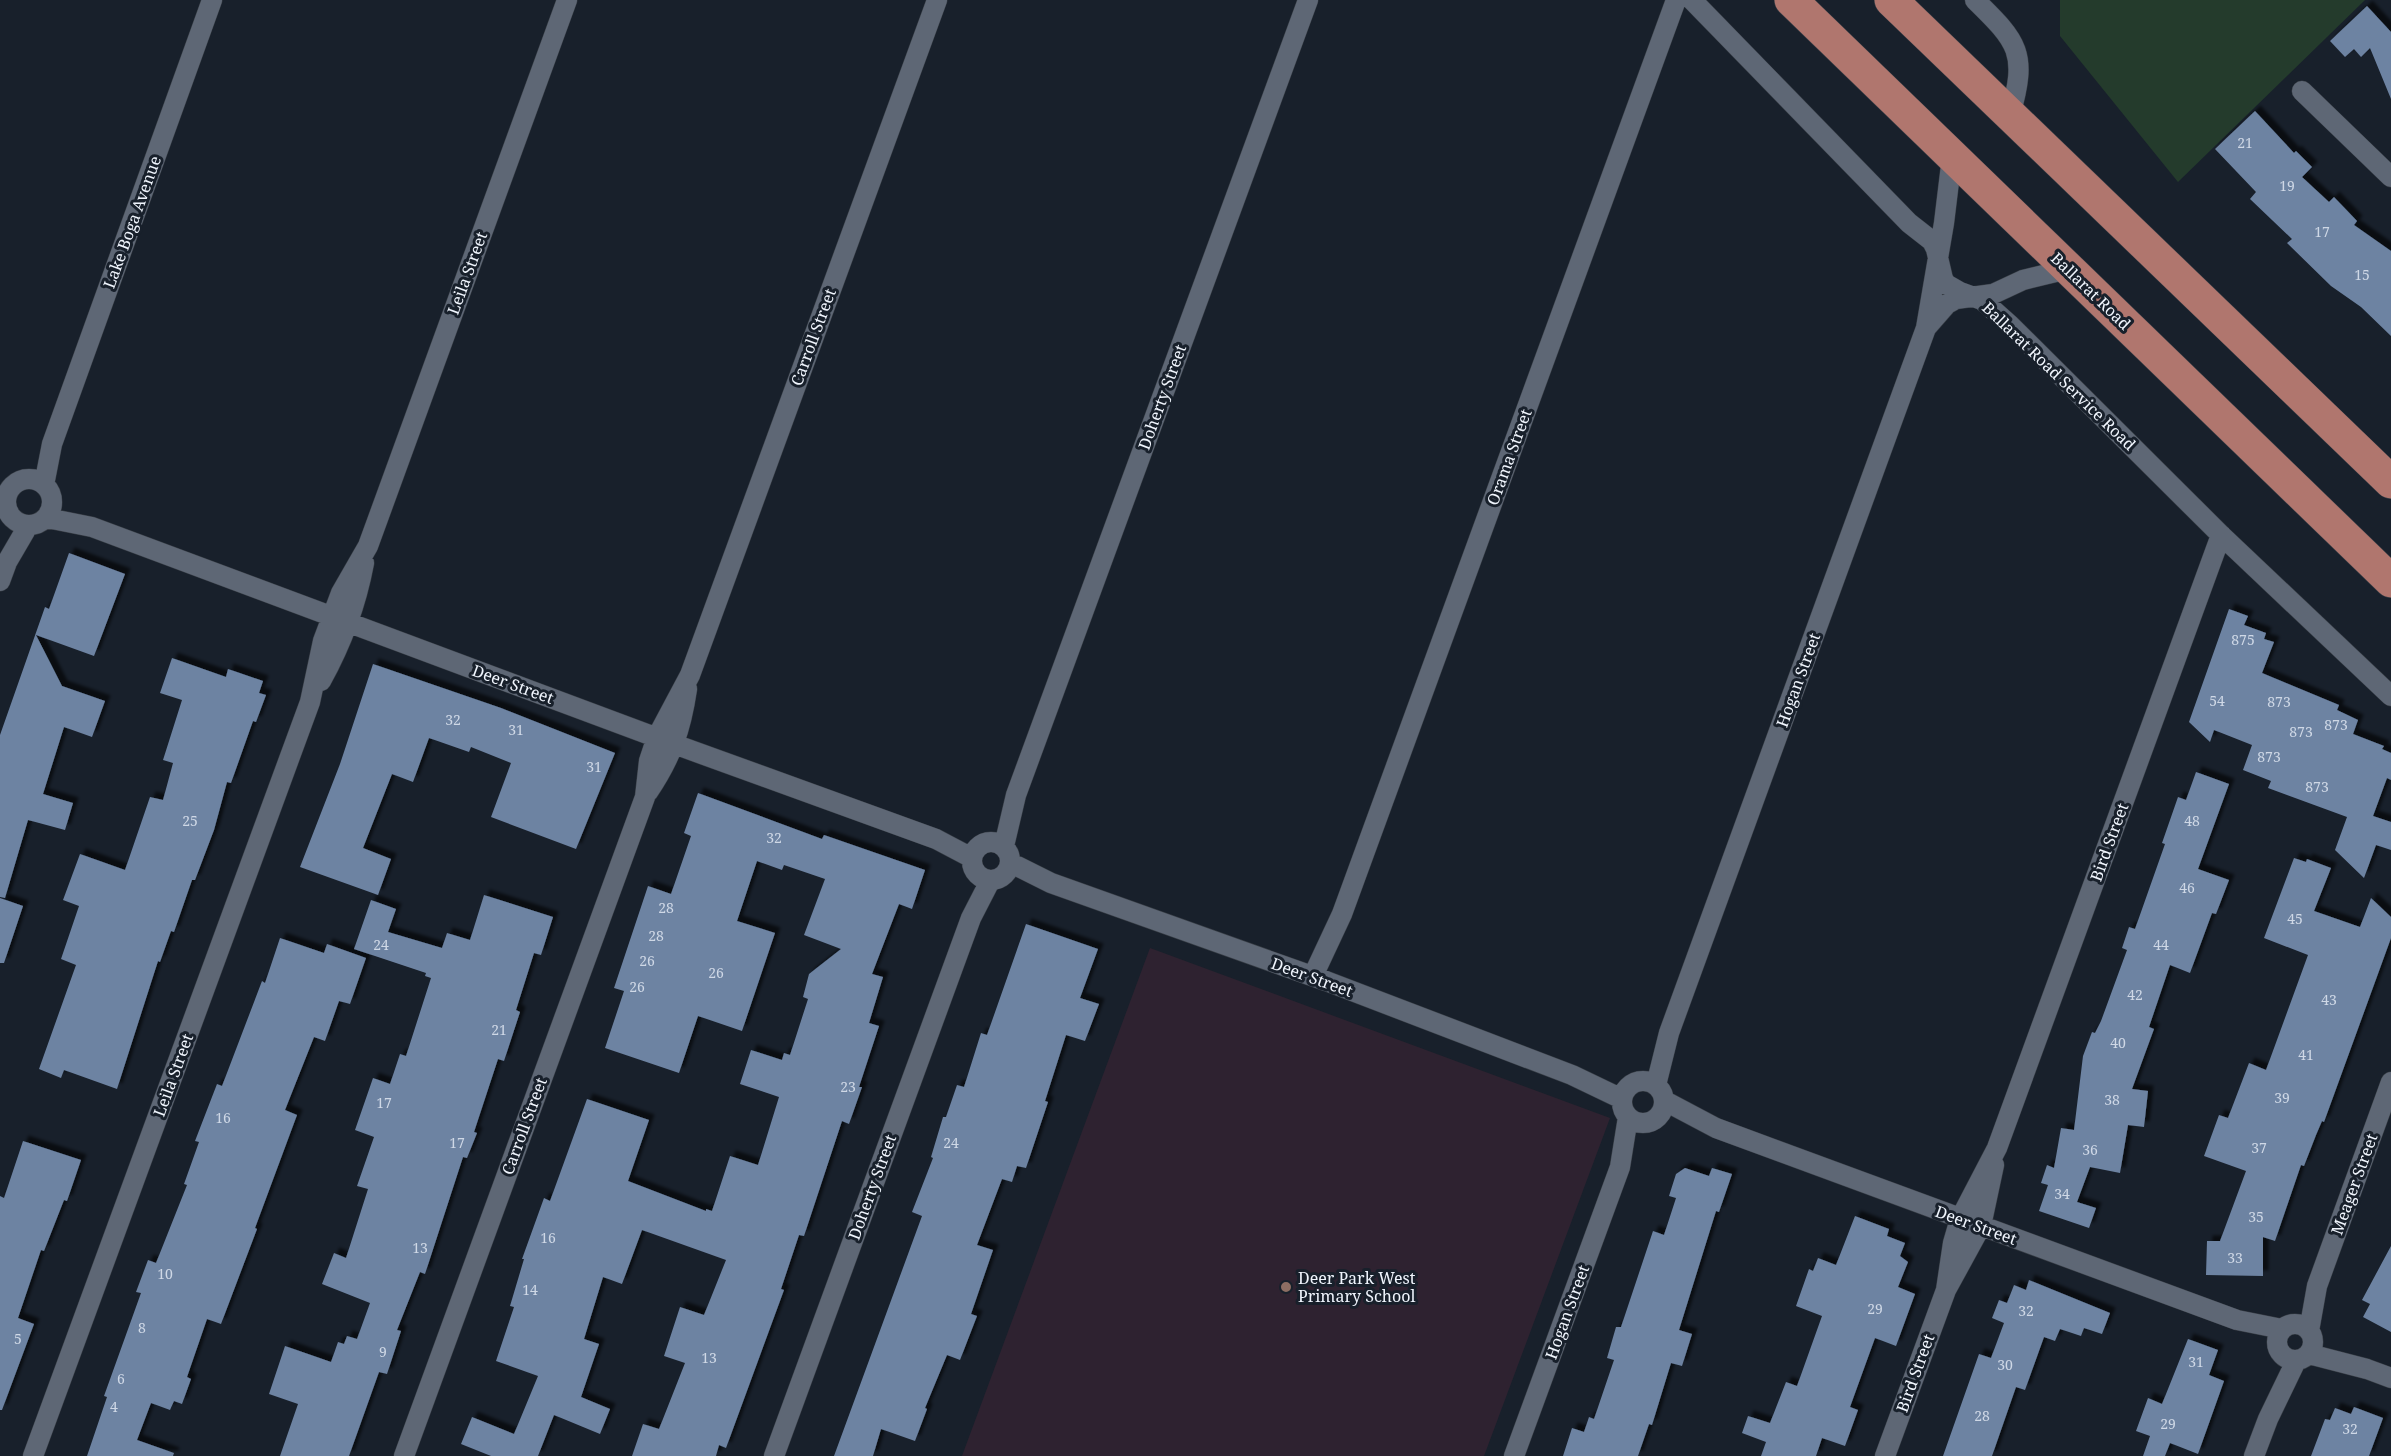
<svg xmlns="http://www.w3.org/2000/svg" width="2391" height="1456" font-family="'Noto Serif',serif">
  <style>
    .education { fill: #2e2230 }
    .green { fill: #243b2c }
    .building { fill: #6d83a2; filter: url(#shadow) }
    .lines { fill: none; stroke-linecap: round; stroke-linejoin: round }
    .minor-casing { stroke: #383e46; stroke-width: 21 }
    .trunk-casing { stroke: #383e46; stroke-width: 34 }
    .minor { stroke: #5e6775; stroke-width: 20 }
    .trunk { stroke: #b0766e; stroke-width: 33 }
    .education-dot { fill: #8d6e63; stroke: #18202b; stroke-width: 2 }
    .labels { text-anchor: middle; stroke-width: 6; stroke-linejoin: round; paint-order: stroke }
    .number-label { font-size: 14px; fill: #cfd8e6 }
    .street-label { font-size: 16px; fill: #f0f5fd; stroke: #18202b }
    .poi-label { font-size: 16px; fill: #f0f5fd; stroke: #18202b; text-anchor: start }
  </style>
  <defs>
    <filter id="shadow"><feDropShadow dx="5.5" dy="-5.5" stdDeviation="1.5" flood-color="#0009"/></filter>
  </defs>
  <rect width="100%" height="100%" fill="#18202b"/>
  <!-- education -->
  <path class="education" d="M1150,948L1610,1118L1484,1456H962Z"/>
  <!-- green -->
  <path class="green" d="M2060,0H2365L2178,182L2060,36Z"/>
  <!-- building -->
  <path class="building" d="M2367,6L2391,32V99L2370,48L2361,57L2354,49L2345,57L2330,41Z
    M2255,111L2294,153L2296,151L2312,167L2302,177L2329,202L2334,197L2357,221L2354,225L2391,251V336L2361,307L2331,286L2287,243L2292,239L2250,199L2256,192L2215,149Z
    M69,553L125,574L94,656L36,635L62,686L105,701L92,737L64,727L43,794L73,803L65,830L28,820L5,898L0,897V735L45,607L49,609Z
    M2229,609L2248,616L2244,625L2266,633L2264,639L2274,642L2262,673L2339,705L2337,710L2358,720L2353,734L2384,746L2382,749L2391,753V780L2387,778L2373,816L2391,822V850L2376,845L2364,878L2335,850L2347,817L2268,788L2271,781L2243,770L2252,745L2214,730L2210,742L2189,722Z
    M172,658L226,677L228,669L263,681L259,693L266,695L256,722L253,721L231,783L227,782L214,830L195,880H192L174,932L171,931L160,962L158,961L117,1089L64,1070L61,1078L39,1069L76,965L61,959L79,906L63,900L80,854L125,870L150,797L163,800L173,763L163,760L182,700L160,693Z
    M373,664L501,708L615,753L576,849L491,817L511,763L471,747L469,752L429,738L413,782L392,774L363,848L391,859L378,895L300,867L340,764Z
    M2196,772L2229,784L2198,869L2229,880L2216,914L2212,913L2190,973L2170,965L2149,1027L2154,1029L2132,1089L2148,1091L2144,1127L2128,1125L2120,1173L2090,1167L2077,1202L2096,1208L2089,1228L2039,1211L2048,1185L2041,1183L2047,1165L2054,1168L2061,1128L2074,1130L2083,1056L2092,1032L2095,1033L2101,1021L2127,950L2122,948L2129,927L2135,929L2165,844L2162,843L2178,797L2186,800Z
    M698,793L822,839L824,835L925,870L912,909L899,904L872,974L883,977L869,1023L879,1026L859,1087H862L849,1124L842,1121L804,1236L799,1235L781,1289L784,1290L726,1448L719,1445L716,1456H632L643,1424L659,1429L685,1363L664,1356L680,1307L704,1315L726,1260L642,1230L622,1284L603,1277L584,1339L599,1344L581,1397L610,1409L600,1434L554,1415L538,1456H491L461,1444L472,1417L514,1434L538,1376L496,1361L514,1307L510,1306L524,1259H522L544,1198L550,1201L587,1099L649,1120L628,1181L706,1211V1209L712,1211L730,1156L758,1165L779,1097L740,1084L751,1050L782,1060L784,1053L790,1055L808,999L803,997L809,974L841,949L804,935L825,879L784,865L782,870L757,861L737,921L775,933L742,1031L698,1016L679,1073L605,1048L624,991L614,988L648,886L671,894L691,836L684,833Z
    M2294,858L2306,862L2307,859L2331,868L2314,911L2360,927L2371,898L2391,917V938L2324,1122L2322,1121L2316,1135L2304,1166L2301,1165L2275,1241L2263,1237V1276L2206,1275L2207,1241H2220L2246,1171L2204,1156L2219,1115L2228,1118L2249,1063L2266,1070L2308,955L2264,938Z
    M484,895L553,917L541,955L534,953L516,1010L520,1012L504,1061L498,1059L474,1132L477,1133L467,1158L463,1157L425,1274L420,1272L397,1330L401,1331L387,1374L379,1372L349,1456H280L298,1404L269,1394L285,1346L331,1362L338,1342L344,1344L347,1336L357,1339L370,1303L322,1284L334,1253L346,1258L368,1189L357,1186L374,1137L355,1130L373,1078L390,1084L400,1054L406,1056L431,978L425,976L426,973L354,949L371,900L396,909L388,932L442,948L447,933L470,940Z
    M0,898L23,906L4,963H0Z
    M1026,924L1098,949L1080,998L1099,1004L1085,1041L1066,1035L1045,1101L1048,1102L1026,1168L1017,1166L1012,1182L1002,1179L977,1245L993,1250L971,1314L977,1316L960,1360L947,1355L925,1408L927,1409L915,1441L881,1429L873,1456H834L922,1216L912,1212L933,1158L931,1157L943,1117H946L957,1085L964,1087L981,1033L987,1035Z
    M280,938L324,953L327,944L366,958L350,1004L339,1001L325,1041L314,1037L285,1110L297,1115L255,1228L257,1229L221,1324L207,1319L187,1377L191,1379L182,1404L174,1401L170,1410L151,1403L137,1440L174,1453L173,1456H87L107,1397L104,1396L141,1293L136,1292L148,1260L156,1263L187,1185L184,1184L199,1142L195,1141L217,1084L222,1086L262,981L265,983Z
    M23,1141L81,1160L67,1201L64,1200L44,1251L41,1250L18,1318L34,1324L2,1410H0V1196L4,1198Z
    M1685,1168L1709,1176L1712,1168L1732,1174L1719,1212L1716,1211L1679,1330L1692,1334L1682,1366L1671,1363L1652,1425L1649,1424L1638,1456H1563L1572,1428L1584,1432L1589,1417L1594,1419L1614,1360L1607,1358L1616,1327H1621L1653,1231L1664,1235L1676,1198L1669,1196L1676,1174Z
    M1855,1216L1889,1229L1887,1236L1905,1243L1900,1256L1908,1262L1898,1287L1915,1294L1896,1346L1875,1338L1850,1407L1858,1410L1845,1446L1822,1438L1816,1456H1761L1766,1442L1742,1433L1748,1416L1770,1423L1786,1382L1797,1386L1822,1316L1796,1306L1809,1269L1813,1271L1818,1258L1836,1265Z
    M2391,1246V1332L2363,1317L2370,1304L2362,1300Z
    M2029,1280L2110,1313L2102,1334L2084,1328L2081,1336L2060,1329L2055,1341L2044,1337L2025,1390L2016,1387L1992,1456H1943L1979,1354L1991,1358L2004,1323L1992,1318L1999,1300L2007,1303L2014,1285L2026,1290Z
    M2188,1339L2218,1350L2209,1375L2224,1381L2198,1454L2170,1443L2165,1456H2143L2150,1436L2136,1431L2148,1398L2162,1404Z
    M2354,1407L2383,1418L2369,1456H2311L2325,1419L2330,1420L2335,1408L2351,1414Z"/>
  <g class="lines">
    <defs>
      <path id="minor" d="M1692,0L1909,223L1932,241L1936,249L1943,279L1946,284L1960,292L1982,300L2010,325L2221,535L2391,696
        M1975,0C2018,42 2028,53 2010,115
        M2302,91L2391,177
        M1926,328L1947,304L1956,299L1993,294L2023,280L2068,269
        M6 502a23 23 0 1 1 46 0a23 23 0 1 1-46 0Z
        M44,485L52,444L212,0
        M47,518L92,527L674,744L936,839L972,858
        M0,581L7,562L28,526
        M321,681C342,643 356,606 364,563
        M648,792C671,758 681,730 687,689
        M972 861a19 19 0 1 1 38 0a19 19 0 1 1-38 0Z
        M1004,846L1016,795L1308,0
        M1011,863L1051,883L1326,981L1572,1075L1622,1099
        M1313,976L1342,914L1676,0
        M1622 1102a21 21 0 1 1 42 0a21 21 0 1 1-42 0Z
        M1656,1085L1669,1033L1926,328L1944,223L1952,157
        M1665,1101L1716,1128L2237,1320L2282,1329
        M1946,1290L1953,1243L1960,1219L1997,1148L2221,535
        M2277 1342a18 18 0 1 1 36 0a18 18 0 1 1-36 0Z
        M2309,1331L2317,1286L2391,1082
        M2309,1354L2367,1369L2391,1378
        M33,1456L310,702L323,641L341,593L368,546L567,0
        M404,1456L645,797L649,761L657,737L690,675L937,0
        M774,1456L971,918L990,881
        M1514,1456L1620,1167L1628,1117
        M1885,1456L1946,1290L1981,1226L1994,1165
        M2254,1456L2268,1419L2296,1361"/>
      <path id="trunk" d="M1791,0L2391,581
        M1891,0L2391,482"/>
    </defs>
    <!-- minor casing -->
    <use href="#minor" class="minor-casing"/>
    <!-- trunk casing -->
    <use href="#trunk" class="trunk-casing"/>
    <!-- minor -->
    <use href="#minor" class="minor"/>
    <!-- trunk -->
    <use href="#trunk" class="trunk"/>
  </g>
  <!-- markers -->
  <circle class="education-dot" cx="1286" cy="1287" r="6"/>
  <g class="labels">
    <!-- number labels -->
    <g class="number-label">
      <text x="2245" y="148">21</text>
      <text x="2287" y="191">19</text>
      <text x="2322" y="237">17</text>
      <text x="2362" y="280">15</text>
      <text x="2243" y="645">875</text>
      <text x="2217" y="706">54</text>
      <text x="2279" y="707">873</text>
      <text x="453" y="725">32</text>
      <text x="2336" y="730">873</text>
      <text x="516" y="735">31</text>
      <text x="2301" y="737">873</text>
      <text x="2269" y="762">873</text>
      <text x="594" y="772">31</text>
      <text x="2317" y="792">873</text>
      <text x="190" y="826">25</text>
      <text x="2192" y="826">48</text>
      <text x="774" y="843">32</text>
      <text x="2187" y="893">46</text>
      <text x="666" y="913">28</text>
      <text x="2295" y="924">45</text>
      <text x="656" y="941">28</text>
      <text x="381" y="950">24</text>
      <text x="2161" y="950">44</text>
      <text x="647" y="966">26</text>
      <text x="716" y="978">26</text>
      <text x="637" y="992">26</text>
      <text x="2135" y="1000">42</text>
      <text x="2329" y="1005">43</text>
      <text x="499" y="1035">21</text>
      <text x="2118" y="1048">40</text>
      <text x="2306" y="1060">41</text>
      <text x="848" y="1092">23</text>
      <text x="2282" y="1103">39</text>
      <text x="2112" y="1105">38</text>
      <text x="384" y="1108">17</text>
      <text x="223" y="1123">16</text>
      <text x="457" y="1148">17</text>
      <text x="951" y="1148">24</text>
      <text x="2259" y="1153">37</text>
      <text x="2090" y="1155">36</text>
      <text x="2062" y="1199">34</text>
      <text x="2256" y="1222">35</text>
      <text x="548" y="1243">16</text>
      <text x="420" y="1253">13</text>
      <text x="2235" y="1263">33</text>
      <text x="165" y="1279">10</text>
      <text x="530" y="1295">14</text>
      <text x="1875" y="1314">29</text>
      <text x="2026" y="1316">32</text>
      <text x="142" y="1333">8</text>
      <text x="18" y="1344">5</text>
      <text x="383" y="1357">9</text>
      <text x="709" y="1363">13</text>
      <text x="2196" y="1367">31</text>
      <text x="2005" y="1370">30</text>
      <text x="121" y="1384">6</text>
      <text x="114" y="1412">4</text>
      <text x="1982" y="1421">28</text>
      <text x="2168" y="1429">29</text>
      <text x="2350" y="1434">32</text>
    </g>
    <!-- street labels -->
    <g class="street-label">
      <text transform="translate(132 222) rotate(-70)" y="6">Lake Boga Avenue</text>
      <text transform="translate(467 273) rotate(-70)" y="6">Leila Street</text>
      <text transform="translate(2091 291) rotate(44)" y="6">Ballarat Road</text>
      <text transform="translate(813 337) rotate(-70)" y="6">Carroll Street</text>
      <text transform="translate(2059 376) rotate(44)" y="6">Ballarat Road Service Road</text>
      <text transform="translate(1162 397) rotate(-70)" y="6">Doherty Street</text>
      <text transform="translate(1509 457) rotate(-70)" y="6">Orama Street</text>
      <text transform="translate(1798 680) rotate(-70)" y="6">Hogan Street</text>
      <text transform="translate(513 684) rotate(20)" y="6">Deer Street</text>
      <text transform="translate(2109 842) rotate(-70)" y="6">Bird Street</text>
      <text transform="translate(1312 977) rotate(20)" y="6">Deer Street</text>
      <text transform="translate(173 1075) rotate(-70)" y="6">Leila Street</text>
      <text transform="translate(524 1126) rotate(-70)" y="6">Carroll Street</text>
      <text transform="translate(2354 1184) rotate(-70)" y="6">Meager Street</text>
      <text transform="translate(872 1187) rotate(-70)" y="6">Doherty Street</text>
      <text transform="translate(1976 1225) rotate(20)" y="6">Deer Street</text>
      <text transform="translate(1567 1312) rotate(-70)" y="6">Hogan Street</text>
      <text transform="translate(1915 1373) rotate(-70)" y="6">Bird Street</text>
    </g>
    <!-- poi labels -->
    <g class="poi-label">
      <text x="1298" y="1284">Deer Park West<tspan x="1298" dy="18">Primary School</tspan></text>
    </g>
  </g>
</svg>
